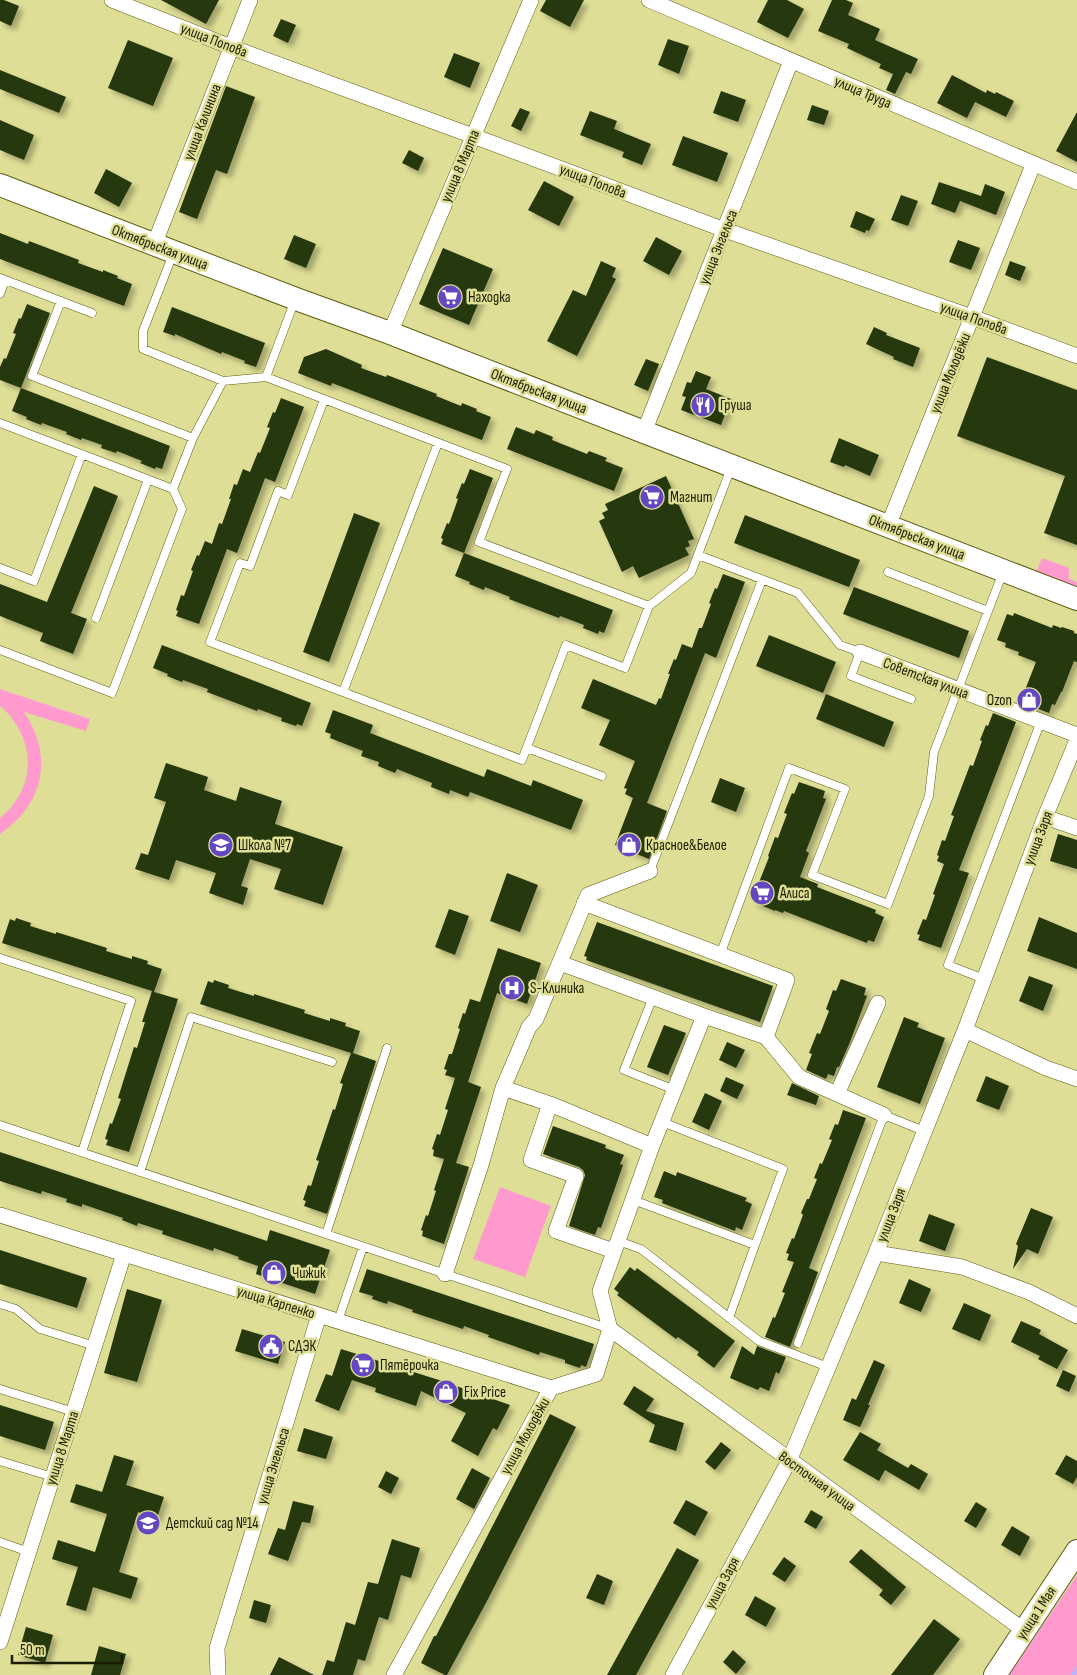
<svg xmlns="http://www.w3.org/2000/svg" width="1077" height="1675" font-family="'Sofia Sans Condensed',sans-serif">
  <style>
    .green { fill: #fe9acd }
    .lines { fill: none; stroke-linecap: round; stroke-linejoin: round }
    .stream { stroke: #bbb4fb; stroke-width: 4.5 }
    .building { fill: #27370e; filter: url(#shadow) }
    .lane-casing { stroke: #5f5d13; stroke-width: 9 }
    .street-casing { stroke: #5f5d13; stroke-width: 16 }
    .primary-casing { stroke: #5f5d13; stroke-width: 24 }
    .lane { stroke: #fff; stroke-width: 8 }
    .street { stroke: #fff; stroke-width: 15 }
    .primary { stroke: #fff; stroke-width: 22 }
    .labels { text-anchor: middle; stroke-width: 5; stroke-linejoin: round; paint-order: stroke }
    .street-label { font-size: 15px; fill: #1b1b00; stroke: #dede96 }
    .poi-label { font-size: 15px; fill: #1b1b00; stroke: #dede96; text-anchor: start }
  </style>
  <defs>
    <filter id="shadow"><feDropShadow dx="4.5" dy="4.5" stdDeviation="2.5" flood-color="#0004"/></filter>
  </defs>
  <rect width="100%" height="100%" fill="#dede96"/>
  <!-- green -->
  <path class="green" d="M1042,558L1069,568V579L1077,582V592L1036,573Z
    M0,689L90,719L86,731L24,712C54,756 44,804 0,834V818C38,788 36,736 0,706Z
    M500,1187L551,1206L525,1277L473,1259Z
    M1077,1575V1675H1009Z"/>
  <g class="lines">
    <!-- stream -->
    <path class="stream" d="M1073,1675L1077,1669"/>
  </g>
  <!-- building -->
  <path class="building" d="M0,0H4L19,6L11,26L0,21Z
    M161,0H219L206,24Z
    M546,0H584L570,27L540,11Z
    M768,0H787L804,9L788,38L757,22Z
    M832,0H846L853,3L848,15L880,29L875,40L918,59L911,74L906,72L895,94L886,90L893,74L879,68L881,64L847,48L849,44L818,31Z
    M281,19L296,25L288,43L273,36Z
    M668,39L689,46L679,74L658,65Z
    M128,40L173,58L153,106L108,88Z
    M454,53L480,63L470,88L444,77Z
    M0,70L66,97L59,113L0,89Z
    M952,75L986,93L987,90L995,94L996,92L1014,101L1006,117L975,102L967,118L937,103Z
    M226,86L255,97L227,174L216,170L197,219L179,212Z
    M721,91L746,100L738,122L713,113Z
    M812,105L829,111L824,125L807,120Z
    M520,108L530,112L521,131L511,126Z
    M590,111L617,121L614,129L651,144L642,165L622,157L624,152L580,135Z
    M1077,112V162L1056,151Z
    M0,120L34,135L24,160L0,150Z
    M683,136L728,153L717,182L672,165Z
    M409,150L424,158L418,171L402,163Z
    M106,169L132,183L119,207L94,193Z
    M544,181L574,197L559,226L528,210Z
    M939,182L981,196L985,184L1005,192L996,215L960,201L955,213L931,204Z
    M901,195L918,201L908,226L891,220Z
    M856,211L875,219L869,231L866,230L865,233L850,227Z
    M0,233L28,244L29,241L79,260L78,263L103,272V270L118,276L117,278L132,284L124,306L0,259Z
    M294,235L316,244L306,268L284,259Z
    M656,237L682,251L669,275L643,261Z
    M958,240L980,248L971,270L949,262Z
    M443,248L493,269L469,325L419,304Z
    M601,261L616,268L612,277L616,279L577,356L547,341L573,290L586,296Z
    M1010,261L1026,267L1020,281L1005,275Z
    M27,304L50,313L21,388L0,380V367L4,358L6,359L16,334L13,333L19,318L21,319Z
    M172,307L265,343L256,367L244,363L245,361L222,352L221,354L175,334V336L163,332Z
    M874,327L887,333L886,335L920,348L913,367L893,359L894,357L866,344Z
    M326,349L362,365L361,368L386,377L387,375L437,394L436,396L461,406L462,403L477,409L476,411L491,417L482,440L332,383L331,386L298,373L304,357Z
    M987,357L1077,390V545L1044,533L1065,476L957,436Z
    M646,359L659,364L648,391L634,385Z
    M696,371L711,377L706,389L731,399L721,425L681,410L686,397L682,396L687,382L691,383Z
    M21,388L170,446L162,469L156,467L155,469L140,463L142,461L117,451L116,453L101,448L102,445L82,438L81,440L66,434L67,432L42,423L41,425L26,419L27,417L12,411Z
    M281,398L304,407L275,482L265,478L237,553L227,549L199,624L176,616L178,611L176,610L181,595L184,596L193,571L191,570L197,555L199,556L205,541L212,544L219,523L222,524L231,499H229L234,484L237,485L243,469L250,472L258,452L260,453L270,428L267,427L273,412L275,413Z
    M516,427L534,434L536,430L553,437L552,440L587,454L589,451L607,458L605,461L623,468L614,491L507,449Z
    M839,438L879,455L870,476L845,465L844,467L830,462Z
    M470,469L493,478L464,553L441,544L443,539L441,538L447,523L449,524L458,499L456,498L462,483L464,484Z
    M666,476L694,539L688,541L690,546L685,548L689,555L639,578L633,566L622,572L599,521L605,518L602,513L608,510L605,504Z
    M94,486L118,496L71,613L87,619L73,654L40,641L43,633L0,616V584L47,602Z
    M354,513L380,523L329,662L303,652Z
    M745,515L860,560L849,587L734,543Z
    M464,553L613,610L604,633L599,631L598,634L583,628L584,625L560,616L559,618L509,599L510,597L485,587L484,590L469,584L470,582L455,576Z
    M723,574L745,582L716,658L705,653L647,803L667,811L649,859L615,845L633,798L625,794L627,789L624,788L635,761L599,745L610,720L581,708L593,679L656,705L659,698L661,699L670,674H668L674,659L676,660L682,644L692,648L699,628H702L711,604L709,603L715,588L717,589Z
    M854,587L969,631L959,658L843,614Z
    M1014,613L1052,628L1053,625L1061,628L1062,627L1074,631V633L1077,634V662L1074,661L1062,692H1061L1055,705L1052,704L1049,713L1023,703L1028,691L1025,690L1036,662L1018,655L1019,652L1005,647L1006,643L997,640L1007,614L1013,616Z
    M769,635L836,662L823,693L756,666Z
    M162,645L311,703L302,726L297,724L296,726L281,721L282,718L258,709L257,711L207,692L208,689L183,680L182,682L167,676L168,674L153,668Z
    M826,694L894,722L884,747L816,719Z
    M333,710L373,725L370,733L484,777L487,769L531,786L533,780L583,800L571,830L470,792L468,797L450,790L449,794L431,787L432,783L397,769L395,773L378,766L379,762L361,756L363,751L330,738L331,734L325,732Z
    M993,713L1016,722L959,870L969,873L941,948L918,940L920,935L917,934L923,919L926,920L935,895L933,894L944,864L937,861L939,856L937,855L942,840L945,841L954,816L951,815L970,765L973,766L982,741L980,740L986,725L988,726Z
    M166,763L208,777L204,790L236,801L240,787L282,801L275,824L343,847L323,905L274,889L281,869L250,859L241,886L248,888L243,905L209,893L216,873L176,860L169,880L135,869L141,853L148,855L166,802L154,798Z
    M720,778L745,788L736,812L711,802Z
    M799,782L825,791L823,798L826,799L806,851L809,853L800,877L818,884L817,887L876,910L875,913L884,917L874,942L868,940L867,943L784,911L783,913L775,910V911L753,902L755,895H754L769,857L768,856L775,837L778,838L787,814L784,813L792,793L794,794Z
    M1058,834L1077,840V869L1050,861Z
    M507,873L538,885L520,932L490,921Z
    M449,909L469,916L455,955L435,947Z
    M1039,917L1077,933V969L1027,951Z
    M16,918L31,923L30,926L56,934V932L72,937L107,948L106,951L132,959V956L148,961L147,964L162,969L154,992L178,999L129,1152L106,1145L108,1140L105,1139L110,1123L112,1124L121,1099L118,1098L134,1047L137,1048L145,1022H142L152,991L2,943L10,919L15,921Z
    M597,922L773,986L760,1022L586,960L587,957L584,956Z
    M498,948L541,963L527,1004L497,993L468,1082L481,1087L456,1163L469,1167L444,1244L422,1236L423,1231L421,1230L426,1215L428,1216L436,1191L434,1190L444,1159L433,1156L434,1150L432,1149L437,1134L440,1135L448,1110L445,1109L455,1078L445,1075L447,1070L444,1069L449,1054H452L460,1029L458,1028L463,1013L465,1014L470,999L480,1002Z
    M1029,976L1053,985L1043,1011L1019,1001Z
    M841,979L866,988L864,995L867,996L850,1042L839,1067H837L834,1076L828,1074L826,1079L806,1070L812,1054L809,1053L817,1033L820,1034L829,1011L826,1009L833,990L836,991Z
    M214,980L229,985L228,988L254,996V994L305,1010L304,1013L330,1021V1018L346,1023L345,1026L360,1031L353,1053L376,1061L327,1214L304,1206L306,1201L303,1200L308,1185L311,1186L319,1161L316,1160L333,1109L335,1110L343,1084L340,1083L351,1053L200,1004L208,981L213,983Z
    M904,1017L919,1023L917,1027L945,1038L920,1104L877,1087Z
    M664,1025L686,1033L668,1075L647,1067Z
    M727,1042L745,1050L736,1068L719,1060Z
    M986,1076L1009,1086L999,1110L976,1101Z
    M726,1077L744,1085L737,1099L720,1091Z
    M792,1083L819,1096L816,1105L787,1095Z
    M705,1093L722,1101L709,1130L692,1122Z
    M843,1110L866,1118L809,1268L818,1272L790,1347L765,1337L773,1317L775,1318L785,1293L782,1292L794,1262L787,1260L789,1254L786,1253L792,1238L794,1239L803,1215L801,1213L807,1199H809L817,1179L814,1178L820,1163L822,1164L832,1140L829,1139L835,1124L838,1125Z
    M553,1126L606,1145L605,1148L624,1155L620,1164L623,1165L601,1228L598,1227L595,1235L569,1226L585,1175L583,1170L579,1167L543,1154Z
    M0,1152L267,1241L270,1230L330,1250L315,1294L256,1274L258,1266L238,1259L239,1257L214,1248L213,1251L162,1234L163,1231L138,1223L137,1226L122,1220L123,1218L82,1204V1207L66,1202L67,1199L42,1191L41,1194L0,1181Z
    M664,1171L676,1176L677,1172L747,1198L745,1201L752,1204L742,1230L736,1227L735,1231L662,1203L663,1200L654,1197Z
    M1031,1208L1053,1217L1038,1254L1027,1249L1013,1269L1018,1246L1016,1244Z
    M929,1214L955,1224L945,1251L919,1241Z
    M0,1250L87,1278L77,1308L0,1284Z
    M630,1267L635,1271L637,1268L735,1341L714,1368L697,1355L699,1352L678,1337L676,1339L617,1295L619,1293L614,1289Z
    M367,1269L594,1344L586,1367L581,1365L580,1368L565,1363V1360L540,1352L539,1355L514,1346L488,1337L489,1335L464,1326L463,1329L412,1312L413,1310L388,1301L387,1304L372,1299L373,1296L359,1292Z
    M909,1279L931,1289L921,1312L899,1303Z
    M127,1289L162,1300L137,1382L104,1373Z
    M964,1303L991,1315L980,1341L952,1329Z
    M1021,1321L1041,1330L1039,1334L1068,1350L1057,1369L1038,1359L1040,1356L1011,1342Z
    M242,1329L285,1342L278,1364L235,1351Z
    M742,1346L754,1355L757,1346L786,1357L779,1374L776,1372L769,1391L760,1387L758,1390L730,1378Z
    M341,1349L442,1381L510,1405L497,1430L493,1428L478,1456L451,1441L466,1413L421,1391L416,1406L375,1392L376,1388L352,1380L339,1411L315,1401L326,1374L332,1376Z
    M874,1360L885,1365L868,1405H870L860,1427L843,1420L852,1398L856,1400Z
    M1063,1370L1076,1376L1069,1392L1056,1386Z
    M634,1386L654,1399L646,1411L684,1423L676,1451L649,1442L655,1425L623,1404Z
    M0,1405L54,1422L45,1450L0,1436Z
    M550,1414L576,1427L487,1601L447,1675H445L421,1663L434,1636H436Z
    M304,1428L333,1437L326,1459L297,1451Z
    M860,1432L881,1444L877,1450L908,1468L911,1464L928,1474L919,1490L885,1470L879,1481L843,1460Z
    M721,1442L731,1450L715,1470L705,1462Z
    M114,1455L134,1461L126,1485L164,1497L157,1518L138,1512L119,1572L138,1578L131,1599L93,1587L86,1611L66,1605L78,1567L52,1559L58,1540L95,1552L107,1514L70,1502L76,1484L102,1492Z
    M1066,1455L1077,1461V1477L1073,1484L1055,1474Z
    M472,1468L490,1478L474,1509L456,1499Z
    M386,1471L399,1478L391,1494L378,1487Z
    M686,1500L708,1512L695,1536L673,1523Z
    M293,1501L314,1506L310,1523L302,1522L288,1561L268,1554L278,1528L285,1530Z
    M976,1502L987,1509L976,1528L964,1521Z
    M811,1510L823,1517L816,1529L804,1522Z
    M1012,1526L1030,1537L1020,1556L1001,1545Z
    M392,1539L420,1548L411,1578L401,1575L388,1620L379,1617L365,1661L358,1659L353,1675H322L327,1660L334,1662L346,1622L355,1625L368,1582L378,1584Z
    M677,1548L699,1560L636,1675H607Z
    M861,1549L906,1587L891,1605L879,1595L883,1590L849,1562Z
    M784,1557L796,1566L785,1582L772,1574Z
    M597,1574L613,1581L604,1605L586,1598Z
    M755,1596L776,1608L766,1627L745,1615Z
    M254,1600L271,1605L266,1623L249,1618Z
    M934,1619L960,1639L933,1675H891Z
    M26,1627L53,1635L45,1663L18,1655Z
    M99,1646L126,1654L120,1675H91Z
    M733,1650L746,1662L736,1674L723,1662Z
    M279,1657L314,1675H270Z"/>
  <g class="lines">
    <defs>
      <path id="lane" d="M173,254L143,331V349L223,381L266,377L507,469L479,542L649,606
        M0,278L92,313
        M0,294L5,280
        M61,301L32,376L193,438
        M266,377L295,300
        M324,400L288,495L278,491L250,566L240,563L210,642L343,692
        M0,423L173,489L193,438L223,381
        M438,443L343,692L522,760L566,645L625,668L649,606L691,573L731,468
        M698,555L798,593L840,645L860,652L851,676L911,699
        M0,568L34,581L82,454
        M888,572L988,611
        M96,618L148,480
        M0,650L112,693L182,509L173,489
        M527,748L602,776
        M650,871L762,580
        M720,955L789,768L845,789L812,875L888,904L929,796L934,752L1003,572
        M0,958L131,1001L82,1152
        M984,979L948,965L1041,721
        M653,997L624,1070L675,1090
        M0,1125L610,1329
        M140,1172L191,1017L332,1062
        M633,1200L755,1245L783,1169L662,1122
        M326,1234L387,1048
        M618,1241L641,1249L759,1341L828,1367
        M0,1304L16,1309L40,1329L95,1346
        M729,1318L755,1245
        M338,1321L363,1247
        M798,1343L884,1115L924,1131
        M0,1389L74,1412
        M0,1461L53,1477
        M0,1542L29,1552"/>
      <path id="street" d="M112,0L231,47L473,136L725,230L972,317L1077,356
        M649,0L1077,182
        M154,245L250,0
        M390,333L531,0
        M644,432L791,61
        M888,526L1033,165
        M860,652L1077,735
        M1045,817L1077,828
        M584,903L787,980L766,1037
        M560,963L704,1016L766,1037L799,1077L884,1115
        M965,1030L1046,1068L1077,1079
        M503,1088L550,1104L652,1146
        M837,1094L878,1003
        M550,1104L531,1160L576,1176L556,1231L614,1251
        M0,1215L551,1388
        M876,1253L962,1267L1029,1292L1077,1316
        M445,1274L481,1165L503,1088L529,1027L536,1019L588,895L650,871
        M610,1329L1025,1631
        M0,1642L124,1254
        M218,1675L217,1648L319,1315
        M394,1675L551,1388L596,1374L610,1329L600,1291L652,1146L704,1016
        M673,1675L789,1461L876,1253L965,1030L1045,817L1077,740"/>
      <path id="primary" d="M0,185L296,299L390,333L644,432L1077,599
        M995,1675L1077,1551"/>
    </defs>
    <!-- lane casing -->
    <use href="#lane" class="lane-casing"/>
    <!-- street casing -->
    <use href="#street" class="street-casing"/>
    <!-- primary casing -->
    <use href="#primary" class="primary-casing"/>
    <!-- lane -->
    <use href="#lane" class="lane"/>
    <!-- street -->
    <use href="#street" class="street"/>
    <!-- primary -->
    <use href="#primary" class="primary"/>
  </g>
  <!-- icons -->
  <defs>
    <symbol id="supermarket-disc" viewBox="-11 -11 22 22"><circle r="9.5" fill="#6348c1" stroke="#dede96"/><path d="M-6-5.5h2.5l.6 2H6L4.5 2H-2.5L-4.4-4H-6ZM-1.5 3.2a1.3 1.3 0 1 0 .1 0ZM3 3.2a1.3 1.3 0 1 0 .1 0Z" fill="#fff"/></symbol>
    <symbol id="restaurant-disc" viewBox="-11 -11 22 22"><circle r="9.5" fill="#6348c1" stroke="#dede96"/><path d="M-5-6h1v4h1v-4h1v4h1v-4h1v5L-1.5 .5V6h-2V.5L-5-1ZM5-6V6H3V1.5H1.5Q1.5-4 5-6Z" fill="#fff"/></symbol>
    <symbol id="shop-disc" viewBox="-11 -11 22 22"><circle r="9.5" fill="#6348c1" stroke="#dede96"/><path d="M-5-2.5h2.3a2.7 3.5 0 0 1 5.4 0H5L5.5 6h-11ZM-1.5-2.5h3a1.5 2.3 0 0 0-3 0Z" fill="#fff"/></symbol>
    <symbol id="school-disc" viewBox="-11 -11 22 22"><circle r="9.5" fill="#6348c1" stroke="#dede96"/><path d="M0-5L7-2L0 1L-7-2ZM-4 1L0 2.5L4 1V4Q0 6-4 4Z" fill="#fff"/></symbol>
    <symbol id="hospital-disc" viewBox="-11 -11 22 22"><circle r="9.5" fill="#6348c1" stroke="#dede96"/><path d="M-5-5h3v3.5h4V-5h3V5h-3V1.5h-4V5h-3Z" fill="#fff"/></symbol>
    <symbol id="civic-disc" viewBox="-11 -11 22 22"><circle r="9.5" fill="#6348c1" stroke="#dede96"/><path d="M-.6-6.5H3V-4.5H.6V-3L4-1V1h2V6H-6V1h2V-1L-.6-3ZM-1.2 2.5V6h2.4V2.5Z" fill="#fff"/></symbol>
  </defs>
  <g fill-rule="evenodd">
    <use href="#supermarket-disc" x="436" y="283" width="28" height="28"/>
    <use href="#restaurant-disc" x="689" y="391" width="28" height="28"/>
    <use href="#supermarket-disc" x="638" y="483" width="28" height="28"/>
    <use href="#shop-disc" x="1015" y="686" width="28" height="28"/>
    <use href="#school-disc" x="207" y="831" width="28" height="28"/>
    <use href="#shop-disc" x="615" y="831" width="28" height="28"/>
    <use href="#supermarket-disc" x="748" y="879" width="28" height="28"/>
    <use href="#hospital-disc" x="498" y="974" width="28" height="28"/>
    <use href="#shop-disc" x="260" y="1259" width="28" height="28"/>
    <use href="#civic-disc" x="257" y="1332" width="28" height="28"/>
    <use href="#supermarket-disc" x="349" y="1351" width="28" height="28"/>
    <use href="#shop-disc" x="432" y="1378" width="28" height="28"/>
    <use href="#school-disc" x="134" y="1509" width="28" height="28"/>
  </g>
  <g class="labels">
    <!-- street labels -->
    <g class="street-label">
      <text transform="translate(214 40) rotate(21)" y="5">улица Попова</text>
      <text transform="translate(863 92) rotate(23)" y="5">улица Труда</text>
      <text transform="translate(202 122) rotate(-69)" y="5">улица Калинина</text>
      <text transform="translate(460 166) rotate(-67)" y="5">улица 8 Марта</text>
      <text transform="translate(593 181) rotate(21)" y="5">улица Попова</text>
      <text transform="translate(160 247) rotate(21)" y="5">Октябрьская улица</text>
      <text transform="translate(718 247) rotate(-68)" y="5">улица Энгельса</text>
      <text transform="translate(974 318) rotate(20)" y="5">улица Попова</text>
      <text transform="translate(950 373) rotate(-68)" y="5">улица Молодёжи</text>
      <text transform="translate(539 391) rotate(21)" y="5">Октябрьская улица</text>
      <text transform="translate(917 537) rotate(21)" y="5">Октябрьская улица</text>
      <text transform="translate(926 678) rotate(21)" y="5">Советская улица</text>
      <text transform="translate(1038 838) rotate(-69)" y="5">улица Заря</text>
      <text transform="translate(891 1215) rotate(-69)" y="5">улица Заря</text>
      <text transform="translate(276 1302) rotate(17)" y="5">улица Карпенко</text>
      <text transform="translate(525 1436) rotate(-61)" y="5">улица Молодёжи</text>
      <text transform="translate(62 1448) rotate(-72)" y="5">улица 8 Марта</text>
      <text transform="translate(273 1466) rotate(-73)" y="5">улица Энгельса</text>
      <text transform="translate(817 1481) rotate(36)" y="5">Восточная улица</text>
      <text transform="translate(722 1583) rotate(-62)" y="5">улица Заря</text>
      <text transform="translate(1036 1613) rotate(-57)" y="5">улица 1 Мая</text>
    </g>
    <!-- poi labels -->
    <g class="poi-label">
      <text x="468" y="302">Находка</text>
      <text x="720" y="410">Груша</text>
      <text x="670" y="502">Магнит</text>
      <text x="1012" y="705" text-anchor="end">Ozon</text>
      <text x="238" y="850">Школа №7</text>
      <text x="646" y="850">Красное&amp;Белое</text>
      <text x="780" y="898">Алиса</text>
      <text x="530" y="993">S-Клиника</text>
      <text x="292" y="1278">Чижик</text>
      <text x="288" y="1351">СДЭК</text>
      <text x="380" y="1370">Пятёрочка</text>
      <text x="464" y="1397">Fix Price</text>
      <text x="166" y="1528">Детский сад №14</text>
    </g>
  </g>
  <!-- scale -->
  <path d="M12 1655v8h110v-8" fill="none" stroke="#1b1b00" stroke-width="2.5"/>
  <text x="20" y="1655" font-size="15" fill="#1b1b00" stroke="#dede96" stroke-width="4" paint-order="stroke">50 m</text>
</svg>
